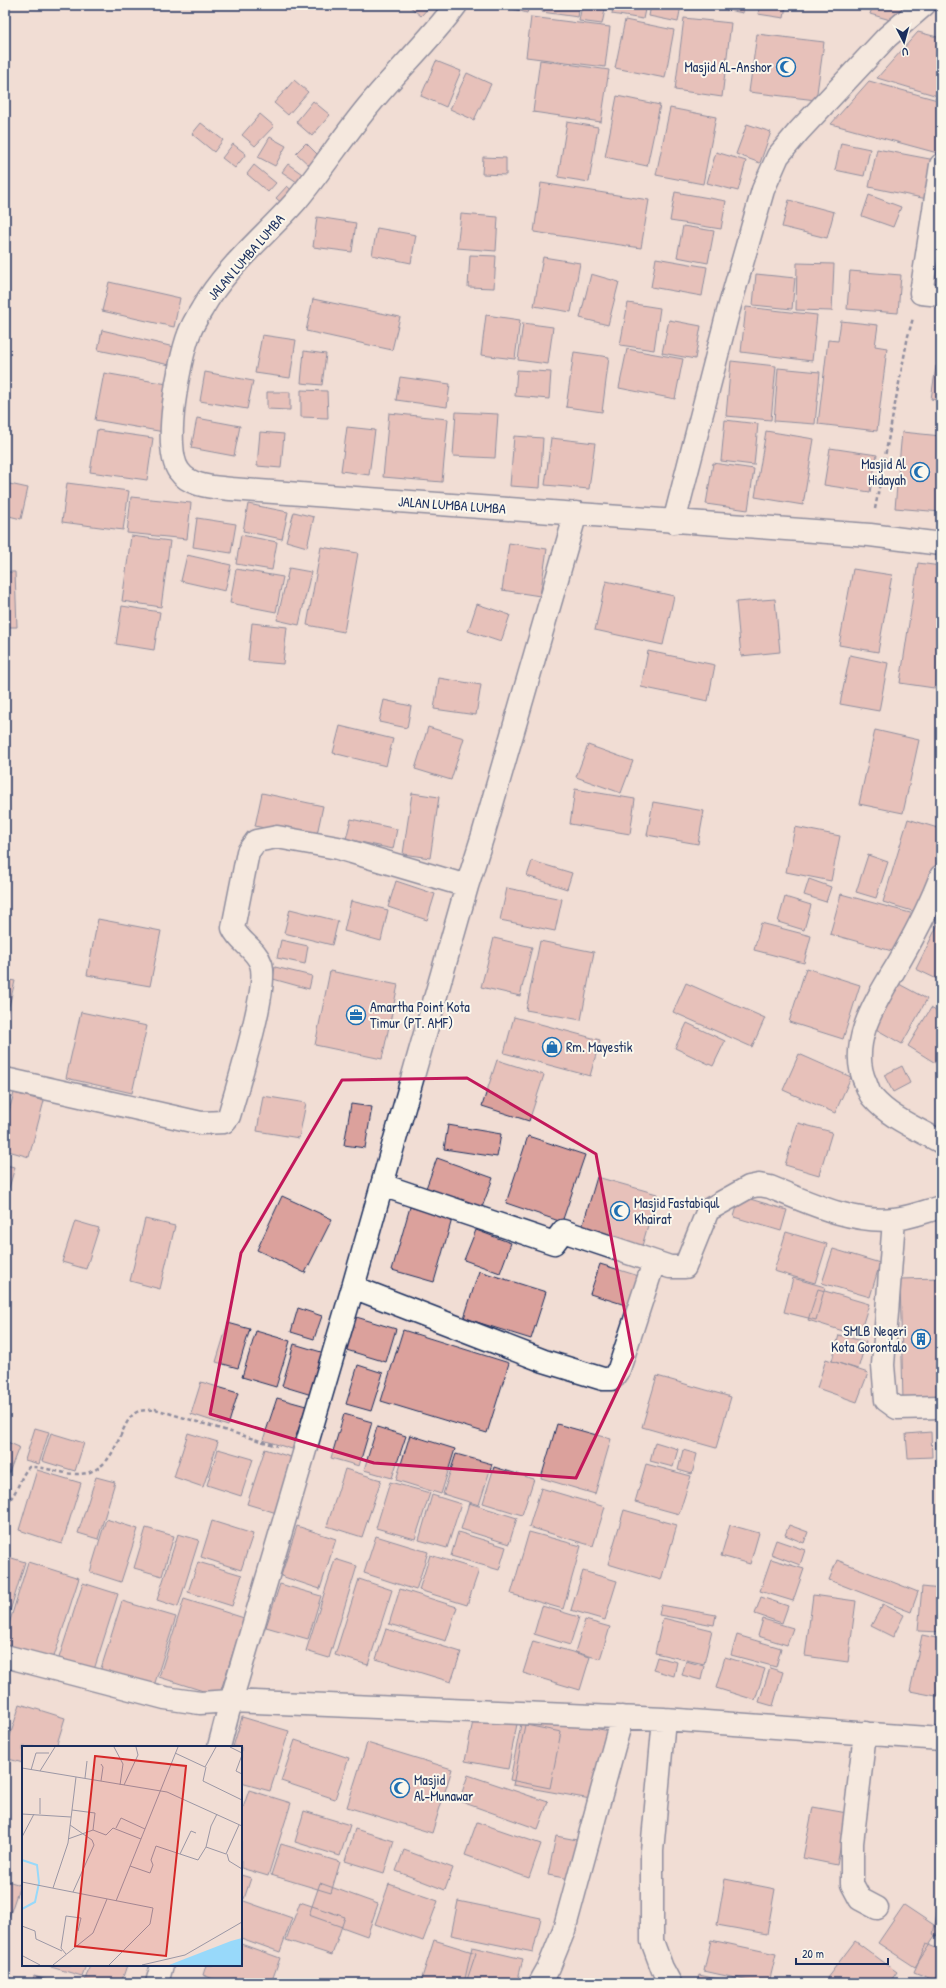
<svg xmlns="http://www.w3.org/2000/svg" width="946" height="1988" font-family="'Patrick Hand',sans-serif">
  <style>
    .building { fill: #dba19c; stroke: #1b2f5e }
    .lines { fill: none; stroke-linecap: round; stroke-linejoin: round }
    .minor-casing { stroke: #1b2f5e; stroke-width: 25 }
    .path { stroke: #1b2f5e; stroke-width: 2.5; stroke-dasharray: 4 3; stroke-linecap: butt }
    .minor { stroke: #fbf7ec; stroke-width: 22 }
    .marked { fill: none; stroke: #c2185b; stroke-width: 3; stroke-linejoin: round }
    .labels { text-anchor: middle; stroke-width: 4; stroke-linejoin: round; paint-order: stroke }
    .poi-label { font-size: 14px; fill: #1b2f5e; stroke: #fbf7ec; text-anchor: start }
    .street-label { font-size: 14px; fill: #1b2f5e; stroke: #fbf7ec }
    .inset-river { fill: none; stroke: #98d9fa; stroke-width: 2 }
    .inset-road { fill: none; stroke: #9b97a5; stroke-width: 1 }
    .view { fill: #d62828; fill-opacity: 0.15; stroke: #d62828; stroke-width: 2 }
    .inset-edge { fill: none; stroke: #1b2f5e; stroke-width: 2 }
  </style>
  <rect width="100%" height="100%" fill="#f1ddd4"/>
  <filter id="ink" filterUnits="userSpaceOnUse"><feTurbulence type="fractalNoise" baseFrequency=".025" numOctaves="2"/><feDisplacementMap in="SourceGraphic" scale="8" xChannelSelector="R" yChannelSelector="G"/><feConvolveMatrix kernelMatrix="1 2 1 2 8 2 1 2 1" color-interpolation-filters="sRGB"/></filter>
  <g filter="url(#ink)">
    <!-- building -->
    <path class="building" d="M408,5H431L421,16Z
      M499,5H530L527,13Z
      M543,5H580L578,17L542,12Z
      M582,5H606L602,24L579,21Z
      M613,5H646L643,19L612,14Z
      M651,5H681L678,22L649,16Z
      M713,5H744L743,13L713,7Z
      M760,5H786L784,18L758,14Z
      M873,5H903L897,22L870,14Z
      M531,17L610,27L605,67L526,57Z
      M684,18L731,23L722,97L675,90Z
      M625,20L674,30L665,78L615,68Z
      M918,32L941,38V97L877,78Z
      M757,34L824,42L816,100L749,92Z
      M540,60L609,70L601,122L533,112Z
      M436,61L461,71L446,107L421,96Z
      M467,73L491,84L474,120L450,109Z
      M294,80L308,92L288,115L274,103Z
      M869,81L941,101V154L831,124Z
      M617,96L660,105L647,166L605,157Z
      M313,101L330,115L312,136L296,122Z
      M670,108L716,117L703,184L656,175Z
      M260,114L274,126L255,146L242,135Z
      M567,122L598,127L589,182L558,177Z
      M201,123L223,140L214,152L192,134Z
      M747,124L771,132L760,163L736,154Z
      M270,137L286,146L275,166L258,157Z
      M306,143L320,157L311,167L296,153Z
      M841,143L870,149L864,176L835,170Z
      M233,144L246,154L235,168L222,158Z
      M877,149L935,160L927,199L869,187Z
      M716,152L746,161L738,191L707,183Z
      M483,157L506,158V175L482,174Z
      M288,164L305,176L300,184L282,172Z
      M254,165L276,183L268,192L247,174Z
      M541,183L649,200L641,248L534,232Z
      M287,186L297,195L286,207L276,198Z
      M675,192L726,201L721,229L670,221Z
      M869,195L901,207L893,227L862,216Z
      M789,200L834,212L827,238L782,227Z
      M461,214L498,217L496,251L457,248Z
      M317,217L356,223L352,252L313,247Z
      M939,222H941V294L933,293Z
      M683,226L714,231L708,263L677,257Z
      M377,228L416,235L411,263L372,255Z
      M470,255L496,256L494,288L468,287Z
      M543,257L580,263L571,312L534,306Z
      M656,258L707,267L702,296L651,287Z
      M797,263L834,264L832,311L796,310Z
      M850,271L901,275L898,313L847,309Z
      M591,274L619,282L608,325L580,318Z
      M756,274L795,278L792,309L753,305Z
      M109,282L180,298L174,327L102,311Z
      M313,299L400,317L392,350L306,331Z
      M628,303L660,308L654,350L620,345Z
      M746,307L817,315L812,361L741,352Z
      M486,315L520,320L515,359L481,355Z
      M669,320L701,326L695,359L662,353Z
      M841,321L878,325L875,346L887,348L877,431L818,424L828,340L838,341Z
      M523,323L553,327L548,364L518,360Z
      M102,330L174,347L170,365L98,350Z
      M262,335L296,340L290,378L255,373Z
      M627,349L683,359L675,399L619,388Z
      M304,351L326,354L322,385L301,383Z
      M574,352L609,357L602,412L566,407Z
      M731,361L776,366L771,420L726,416Z
      M936,366H941V401L931,399Z
      M778,368L820,372L815,424L774,421Z
      M517,370L551,372L549,399L515,396Z
      M205,372L253,381L247,409L200,401Z
      M104,373L173,385L164,432L95,420Z
      M400,377L450,384L447,407L396,400Z
      M301,390L327,391L328,418L301,417Z
      M267,392H290V410L267,409Z
      M456,412L498,414L495,458L453,456Z
      M389,413L448,419L442,482L383,477Z
      M197,418L240,426L234,456L191,448Z
      M725,420L758,424L754,465L721,461Z
      M347,427L375,430L369,475L341,471Z
      M97,430L153,438L147,480L90,472Z
      M766,431L814,439L803,505L755,497Z
      M260,432L284,434L281,468L257,466Z
      M902,432L941,436V512L895,508Z
      M514,436L543,438L540,488L510,486Z
      M551,438L595,443L589,489L545,485Z
      M830,448L877,455L870,492L824,485Z
      M713,463L754,469L748,510L706,504Z
      M5,483L28,488L21,519L5,515Z
      M67,483L129,491L123,530L62,522Z
      M131,497L191,503L187,539L127,533Z
      M248,504L288,512L282,539L243,531Z
      M294,512L314,517L307,547L286,541Z
      M197,518L236,524L231,553L193,547Z
      M241,535L277,542L272,570L236,564Z
      M131,536L170,541L161,607L122,601Z
      M509,543L547,549L540,596L502,590Z
      M321,547L358,553L344,632L307,625Z
      M187,555L231,565L225,591L181,581Z
      M918,563L941,566V689L900,683Z
      M289,568L311,572L299,625L277,620Z
      M236,569L283,577L276,612L230,603Z
      M853,569L892,575L878,652L839,645Z
      M5,572H15L17,627H5Z
      M606,581L674,596L663,645L595,630Z
      M775,599L780,652L741,656L736,602Z
      M477,604L510,615L501,642L468,631Z
      M122,606L160,612L154,650L116,644Z
      M252,623L287,627L283,664L248,661Z
      M648,651L715,665L708,701L641,687Z
      M850,655L888,663L879,711L840,704Z
      M439,678L481,685L476,715L434,709Z
      M384,700L411,706L407,728L379,722Z
      M340,726L393,739L386,766L333,753Z
      M428,727L464,738L451,780L415,769Z
      M875,730L919,740L903,813L859,804Z
      M588,745L633,761L621,793L576,777Z
      M575,789L635,799L630,834L570,824Z
      M262,793L323,806L316,839L255,826Z
      M412,793L439,797L430,858L403,854Z
      M653,802L704,811L698,844L647,835Z
      M351,819L397,829L393,849L346,839Z
      M908,819L941,829V852L922,914L883,902Z
      M795,827L840,836L831,881L786,872Z
      M868,855L888,862L876,898L856,892Z
      M532,861L572,873L567,889L527,876Z
      M809,879L831,887L826,902L804,895Z
      M396,881L435,894L427,920L388,907Z
      M507,888L562,899L555,931L500,920Z
      M841,894L914,914L903,954L830,934Z
      M785,897L811,905L804,930L778,922Z
      M351,901L388,910L381,941L344,931Z
      M290,909L338,921L332,945L284,933Z
      M941,918V981L916,969Z
      M98,919L161,931L150,986L87,975Z
      M761,923L811,936L804,963L754,950Z
      M494,938L532,947L520,996L481,987Z
      M281,940L308,946L305,964L277,958Z
      M540,941L594,952L581,1020L526,1010Z
      M275,967L312,976L309,989L273,979Z
      M806,968L860,985L843,1039L789,1022Z
      M330,971L398,985L382,1059L315,1045Z
      M5,979L15,981L5,1023Z
      M686,983L765,1018L752,1047L673,1012Z
      M899,984L927,999L902,1044L874,1028Z
      M931,1008L941,1014V1057L937,1064L908,1046Z
      M81,1012L147,1026L132,1093L66,1078Z
      M514,1017L600,1040L590,1076L504,1053Z
      M687,1023L725,1041L713,1066L675,1048Z
      M799,1054L851,1077L835,1113L783,1090Z
      M497,1060L544,1075L529,1121L482,1106Z
      M902,1066L910,1083L893,1092L884,1075Z
      M14,1093L44,1101L29,1157L5,1150V1125Z
      M263,1096L306,1103L299,1138L257,1131Z
      M351,1104L372,1107L365,1148L344,1145Z
      M798,1123L832,1132L819,1175L785,1165Z
      M448,1125L501,1134L497,1157L444,1149Z
      M528,1136L585,1155L562,1222L506,1203Z
      M437,1158L493,1178L481,1210L425,1191Z
      M5,1165L15,1167L5,1202Z
      M597,1177L657,1194L642,1246L582,1228Z
      M282,1196L332,1219L305,1273L257,1250Z
      M740,1196L787,1210L781,1231L734,1217Z
      M410,1207L452,1219L434,1282L392,1270Z
      M145,1219L175,1226L160,1289L130,1281Z
      M75,1221L99,1228L86,1269L62,1262Z
      M476,1230L511,1243L500,1273L464,1260Z
      M786,1232L827,1244L815,1283L774,1271Z
      M833,1249L880,1263L870,1297L822,1283Z
      M600,1264L642,1277L632,1307L590,1294Z
      M479,1271L546,1292L531,1339L464,1318Z
      M793,1278L825,1287L816,1320L784,1312Z
      M941,1278V1399L903,1400L900,1279Z
      M818,1289L869,1304L859,1336L808,1320Z
      M298,1308L322,1316L314,1339L291,1332Z
      M353,1316L396,1329L386,1362L343,1349Z
      M228,1323L250,1329L238,1368L216,1362Z
      M403,1330L509,1363L487,1433L381,1401Z
      M256,1331L290,1341L276,1387L242,1377Z
      M839,1335L866,1342L858,1369L832,1361Z
      M294,1344L328,1354L315,1396L282,1386Z
      M826,1359L868,1373L857,1402L817,1388Z
      M358,1365L383,1373L371,1411L346,1404Z
      M657,1376L731,1397L716,1448L642,1427Z
      M201,1382L238,1393L228,1426L191,1414Z
      M277,1398L306,1406L292,1449L263,1440Z
      M344,1414L372,1422L359,1466L331,1458Z
      M557,1424L611,1439L595,1494L541,1478Z
      M377,1427L406,1436L392,1478L364,1470Z
      M35,1428L49,1432L39,1464L25,1460Z
      M931,1432L932,1457L908,1458L906,1434Z
      M51,1433L84,1443L75,1471L42,1461Z
      M188,1433L218,1442L203,1487L174,1477Z
      M410,1435L455,1449L441,1494L396,1480Z
      M936,1440H941V1468H936Z
      M5,1441L19,1447L5,1483Z
      M655,1442L678,1449L673,1467L650,1461Z
      M218,1449L253,1459L241,1496L207,1485Z
      M265,1449L297,1459L280,1514L247,1504Z
      M683,1450L697,1454L692,1474L678,1470Z
      M456,1454L492,1464L479,1505L443,1494Z
      M646,1464L691,1476L679,1514L635,1502Z
      M494,1467L534,1479L522,1515L483,1503Z
      M345,1469L381,1480L362,1537L327,1526Z
      M37,1470L81,1483L62,1544L19,1530Z
      M96,1477L115,1482L98,1539L78,1533Z
      M390,1482L430,1493L415,1539L376,1528Z
      M541,1488L605,1507L593,1546L529,1527Z
      M432,1495L461,1504L447,1548L419,1540Z
      M469,1503L517,1518L509,1544L461,1529Z
      M624,1510L677,1525L661,1580L608,1564Z
      M106,1519L138,1529L121,1582L90,1572Z
      M212,1521L253,1534L241,1570L201,1557Z
      M730,1525L759,1533L750,1564L721,1556Z
      M789,1525L808,1532L804,1543L785,1535Z
      M297,1526L336,1539L320,1589L281,1576Z
      M146,1528L174,1536L162,1576L134,1568Z
      M458,1532L506,1547L499,1570L451,1556Z
      M529,1532L581,1546L563,1609L511,1594Z
      M178,1534L199,1540L178,1607L157,1600Z
      M376,1536L428,1552L416,1590L364,1573Z
      M776,1540L805,1550L800,1565L771,1554Z
      M430,1555L479,1570L467,1605L419,1590Z
      M5,1556L25,1562L7,1621H5Z
      M335,1559L357,1566L329,1658L306,1651Z
      M771,1559L804,1569L793,1601L760,1591Z
      M837,1560L918,1592L911,1612L829,1580Z
      M28,1562L79,1578L53,1660L5,1646V1637Z
      M198,1562L242,1575L232,1606L188,1592Z
      M583,1571L617,1581L605,1620L571,1610Z
      M359,1579L392,1590L368,1665L335,1655Z
      M83,1583L118,1594L93,1673L58,1661Z
      M280,1584L321,1596L308,1639L266,1627Z
      M922,1587L941,1589V1632L918,1631Z
      M400,1589L457,1607L446,1641L389,1624Z
      M813,1595L856,1601L848,1662L805,1656Z
      M761,1597L788,1606L782,1623L755,1614Z
      M184,1599L244,1618L219,1696L159,1677Z
      M122,1601L176,1617L152,1692L99,1675Z
      M883,1604L904,1615L893,1637L871,1626Z
      M661,1605L716,1615L714,1625L659,1615Z
      M542,1606L579,1617L570,1645L534,1634Z
      M663,1618L712,1630L704,1664L655,1653Z
      M763,1619L793,1628L787,1645L758,1636Z
      M585,1620L610,1627L600,1659L575,1652Z
      M386,1629L461,1652L451,1682L376,1659Z
      M737,1635L781,1648L776,1667L731,1655Z
      M922,1635L941,1639V1697L910,1691Z
      M533,1641L590,1657L580,1690L523,1673Z
      M657,1657L677,1662L674,1676L653,1670Z
      M725,1657L765,1669L755,1700L716,1688Z
      M686,1661L704,1666L701,1680L682,1675Z
      M770,1668L783,1672L773,1706L759,1702Z
      M20,1704L65,1718L56,1747H23V1763L5,1758V1752Z
      M527,1715L609,1731L596,1800L513,1785Z
      M474,1716L517,1724L508,1769L465,1761Z
      M242,1717L289,1731L270,1791L241,1783V1747H233Z
      M521,1724L561,1732L550,1788L510,1780Z
      M295,1740L349,1758L335,1799L281,1781Z
      M367,1743L452,1769L432,1833L347,1807Z
      M468,1775L548,1802L538,1829L459,1801Z
      M249,1790L291,1803L268,1876L241,1868V1814Z
      M813,1807L847,1813L837,1865L803,1858Z
      M304,1811L350,1825L340,1856L295,1842Z
      M477,1822L541,1844L529,1878L465,1855Z
      M355,1829L394,1841L384,1873L345,1861Z
      M556,1836L577,1840L570,1879L548,1875Z
      M281,1844L340,1862L331,1893L271,1875Z
      M404,1850L453,1868L445,1890L396,1871Z
      M241,1875L251,1878L244,1899L241,1898Z
      M725,1879L775,1889L767,1934L717,1925Z
      M5,1880L20,1885L6,1926L5,1925Z
      M320,1883L378,1904L367,1936L309,1915Z
      M389,1884L438,1901L423,1941L375,1924Z
      M941,1891V1936L933,1935Z
      M241,1900L292,1918L280,1952L241,1938Z
      M458,1901L541,1918L533,1952L451,1935Z
      M300,1902L345,1917L332,1955L286,1940Z
      M904,1905L940,1929L915,1967L878,1943Z
      M434,1940L476,1953L466,1983H427L421,1981Z
      M711,1940L776,1954L769,1983H758L704,1971Z
      M855,1941L897,1972L889,1983L824,1982Z
      M241,1944L280,1958L271,1983H224L203,1975L206,1965H241Z
      M926,1944L941,1950V1983L914,1972Z
      M472,1947L523,1959L517,1983H464Z
      M44,1965H86L82,1976Z
      M90,1965H127L121,1983H94L85,1980Z
      M699,1975L736,1983H697Z
      M34,1976L56,1983H32Z"/>
    <g class="lines">
      <defs>
        <path id="minor" d="M456,5C430,40 398,70 370,104C344,135 322,170 296,201C265,236 225,268 202,309C197,317 192,325 189,334C179,360 162,449 179,471C190,487 214,487 231,489L870,535L941,544
          M941,165L921,293L941,295
          M674,522L728,312L763,190L778,156L799,131L887,37L924,5
          M941,876C931,903 917,930 903,955C882,993 845,1040 866,1084C868,1089 869,1094 873,1098C890,1118 918,1129 941,1142
          M5,1079L201,1123L224,1122L229,1116C237,1088 269,987 261,964C256,949 239,942 233,928L248,852L256,841L277,837L338,848L467,886
          M382,1185L554,1243L563,1231L670,1267H685L708,1210L749,1187L759,1185L770,1187C807,1202 853,1224 894,1219C909,1218 926,1211 941,1207
          M894,1220L883,1365L886,1400L897,1408L941,1407
          M353,1287L544,1361L603,1379H612L619,1369L654,1262
          M5,1656L165,1698L200,1703L231,1701L664,1719L941,1739
          M664,1719L652,1851V1941L662,1968L670,1983
          M865,1733L852,1843V1884L860,1899L877,1908
          M219,1747L231,1701L353,1287L467,886L483,835L576,513
          M157,1983L162,1965
          M540,1983L549,1967L564,1930L622,1717"/>
      </defs>
      <!-- minor casing -->
      <use href="#minor" class="minor-casing"/>
      <!-- path -->
      <path class="path" d="M875,509L908,336L913,318
        M5,1504C19,1493 18,1479 29,1467C50,1466 69,1479 90,1472C121,1461 119,1418 139,1411C144,1410 150,1410 155,1409L277,1446"/>
      <!-- minor -->
      <use href="#minor" class="minor"/>
    </g>
  </g>
  <!-- marked area -->
  <path d="M0 0H946V1988H0ZM467,1078L596,1154L633,1357L576,1478L374,1463L210,1414L241,1253L342,1080Z" fill="#f1ddd4" fill-opacity=".55" fill-rule="evenodd"/>
  <path class="marked" d="M467,1078L596,1154L633,1357L576,1478L374,1463L210,1414L241,1253L342,1080Z"/>
  <!-- icons -->
  <defs>
    <symbol id="mosque-ring" viewBox="-11 -11 22 22"><circle r="9.5" fill="#fbf7ec" stroke="#1f6fb2" stroke-width="1.5"/><path d="M3.5-4.9A6 6 0 1 0 3.5 4.9A5 5 0 1 1 3.5-4.9Z" fill="#1f6fb2"/></symbol>
    <symbol id="office-ring" viewBox="-11 -11 22 22"><circle r="9.5" fill="#fbf7ec" stroke="#1f6fb2" stroke-width="1.5"/><path d="M-6-3h4V-5.5h4V-3h4V5H-6ZM-1-4.5V-3h2v-1.5ZM-6 0V1H6V0Z" fill="#1f6fb2"/></symbol>
    <symbol id="shop-ring" viewBox="-11 -11 22 22"><circle r="9.5" fill="#fbf7ec" stroke="#1f6fb2" stroke-width="1.5"/><path d="M-5-2.5h2.3a2.7 3.5 0 0 1 5.4 0H5L5.5 6h-11ZM-1.5-2.5h3a1.5 2.3 0 0 0-3 0Z" fill="#1f6fb2"/></symbol>
    <symbol id="building-ring" viewBox="-11 -11 22 22"><circle r="9.5" fill="#fbf7ec" stroke="#1f6fb2" stroke-width="1.5"/><path d="M-4-6H4V6H1V3H-1V6H-4ZM-2.5-4.3h1.7v1.8h-1.7ZM.8-4.3h1.7v1.8H.8ZM-2.5-1h1.7V.8h-1.7ZM.8-1h1.7V.8H.8Z" fill="#1f6fb2"/></symbol>
  </defs>
  <g fill-rule="evenodd">
    <use href="#mosque-ring" x="775" y="56" width="22" height="22"/>
    <use href="#mosque-ring" x="909" y="461" width="22" height="22"/>
    <use href="#office-ring" x="345" y="1004" width="22" height="22"/>
    <use href="#shop-ring" x="541" y="1036" width="22" height="22"/>
    <use href="#mosque-ring" x="609" y="1200" width="22" height="22"/>
    <use href="#building-ring" x="910" y="1328" width="22" height="22"/>
    <use href="#mosque-ring" x="389" y="1777" width="22" height="22"/>
  </g>
  <g class="labels">
    <!-- poi labels -->
    <g class="poi-label">
      <text x="772" y="72" text-anchor="end">Masjid AL-Anshor</text>
      <text x="906" y="469" text-anchor="end">Masjid Al<tspan x="906" dy="16">Hidayah</tspan></text>
      <text x="370" y="1012">Amartha Point Kota<tspan x="370" dy="16">Timur (PT. AMF)</tspan></text>
      <text x="566" y="1052">Rm. Mayestik</text>
      <text x="634" y="1208">Masjid Fastabiqul<tspan x="634" dy="16">Khairat</tspan></text>
      <text x="907" y="1336" text-anchor="end">SMLB Negeri<tspan x="907" dy="16">Kota Gorontalo</tspan></text>
      <text x="414" y="1785">Masjid<tspan x="414" dy="16">Al-Munawar</tspan></text>
    </g>
    <!-- street labels -->
    <g class="street-label">
      <text transform="translate(246 257) rotate(-49)" y="5">JALAN LUMBA LUMBA</text>
      <text transform="translate(452 505) rotate(4)" y="5">JALAN LUMBA LUMBA</text>
    </g>
  </g>
  <!-- overview -->
  <g transform="translate(22 1746)">
    <rect width="220" height="220" fill="#f1ddd4"/>
    <path d="M220,192V219H147L209,195Z" fill="#98d9fa"/>
    <path class="inset-river" d="M0,114L15,119L17,137L13,156L0,163"/>
    <path class="inset-road" d="M92,1L101,18L98,39M208,1L220,7M153,7L183,21L194,1M220,9L214,25L220,28M184,21L181,35L220,54M0,22L145,46L220,80M9,24L14,7H27M18,25L33,1M63,32L65,15M79,35L81,21L79,18M102,39L116,9L114,1M50,64L73,67L71,84M0,68L49,71M18,68V52M48,79L70,94L72,99L51,146M94,82L99,72L123,83M0,91L12,68M46,93L71,84L84,89L91,82L119,93M184,101L189,80L195,68M158,108L169,85L174,87M205,108L207,115L220,123M108,120L128,127L131,119L129,114L134,100L176,114L184,101L204,108L217,79M0,136L131,162L128,178L87,219M31,142L46,97L54,31M94,155L156,1M0,180L13,185L14,193L40,205M44,208L39,202L44,170L59,172L56,185M1,210L18,219M31,219L71,187L85,153M120,219L163,209L220,176"/>
    <path class="view" d="M73,10L164,20L144,210L53,200Z"/>
    <rect width="220" height="220" class="inset-edge"/>
  </g>
  <!-- margin -->
  <rect width="946" height="1988" fill="none" stroke="#fbf7ec" stroke-width="20"/>
  <rect x="10" y="10" width="926" height="1968" fill="none" stroke="#1b2f5e" stroke-width="1.5" filter="url(#ink)"/>
  <!-- north arrow -->
  <g transform="translate(904 42) rotate(174)" stroke="#fbf7ec" stroke-width="3" paint-order="stroke">
  <path d="M0-3L7 15L0 10L-7 15Z" fill="#1b2f5e"/>
  <text y="-6" font-size="11" font-weight="bold" text-anchor="middle" fill="#1b2f5e">U</text>
  </g>
  <!-- scale -->
  <path d="M796 1958v6h92v-6" fill="none" stroke="#1b2f5e" stroke-width="2"/>
  <text x="802" y="1958" font-size="12" fill="#1b2f5e" stroke="#fbf7ec" stroke-width="3" paint-order="stroke">20 m</text>
</svg>
